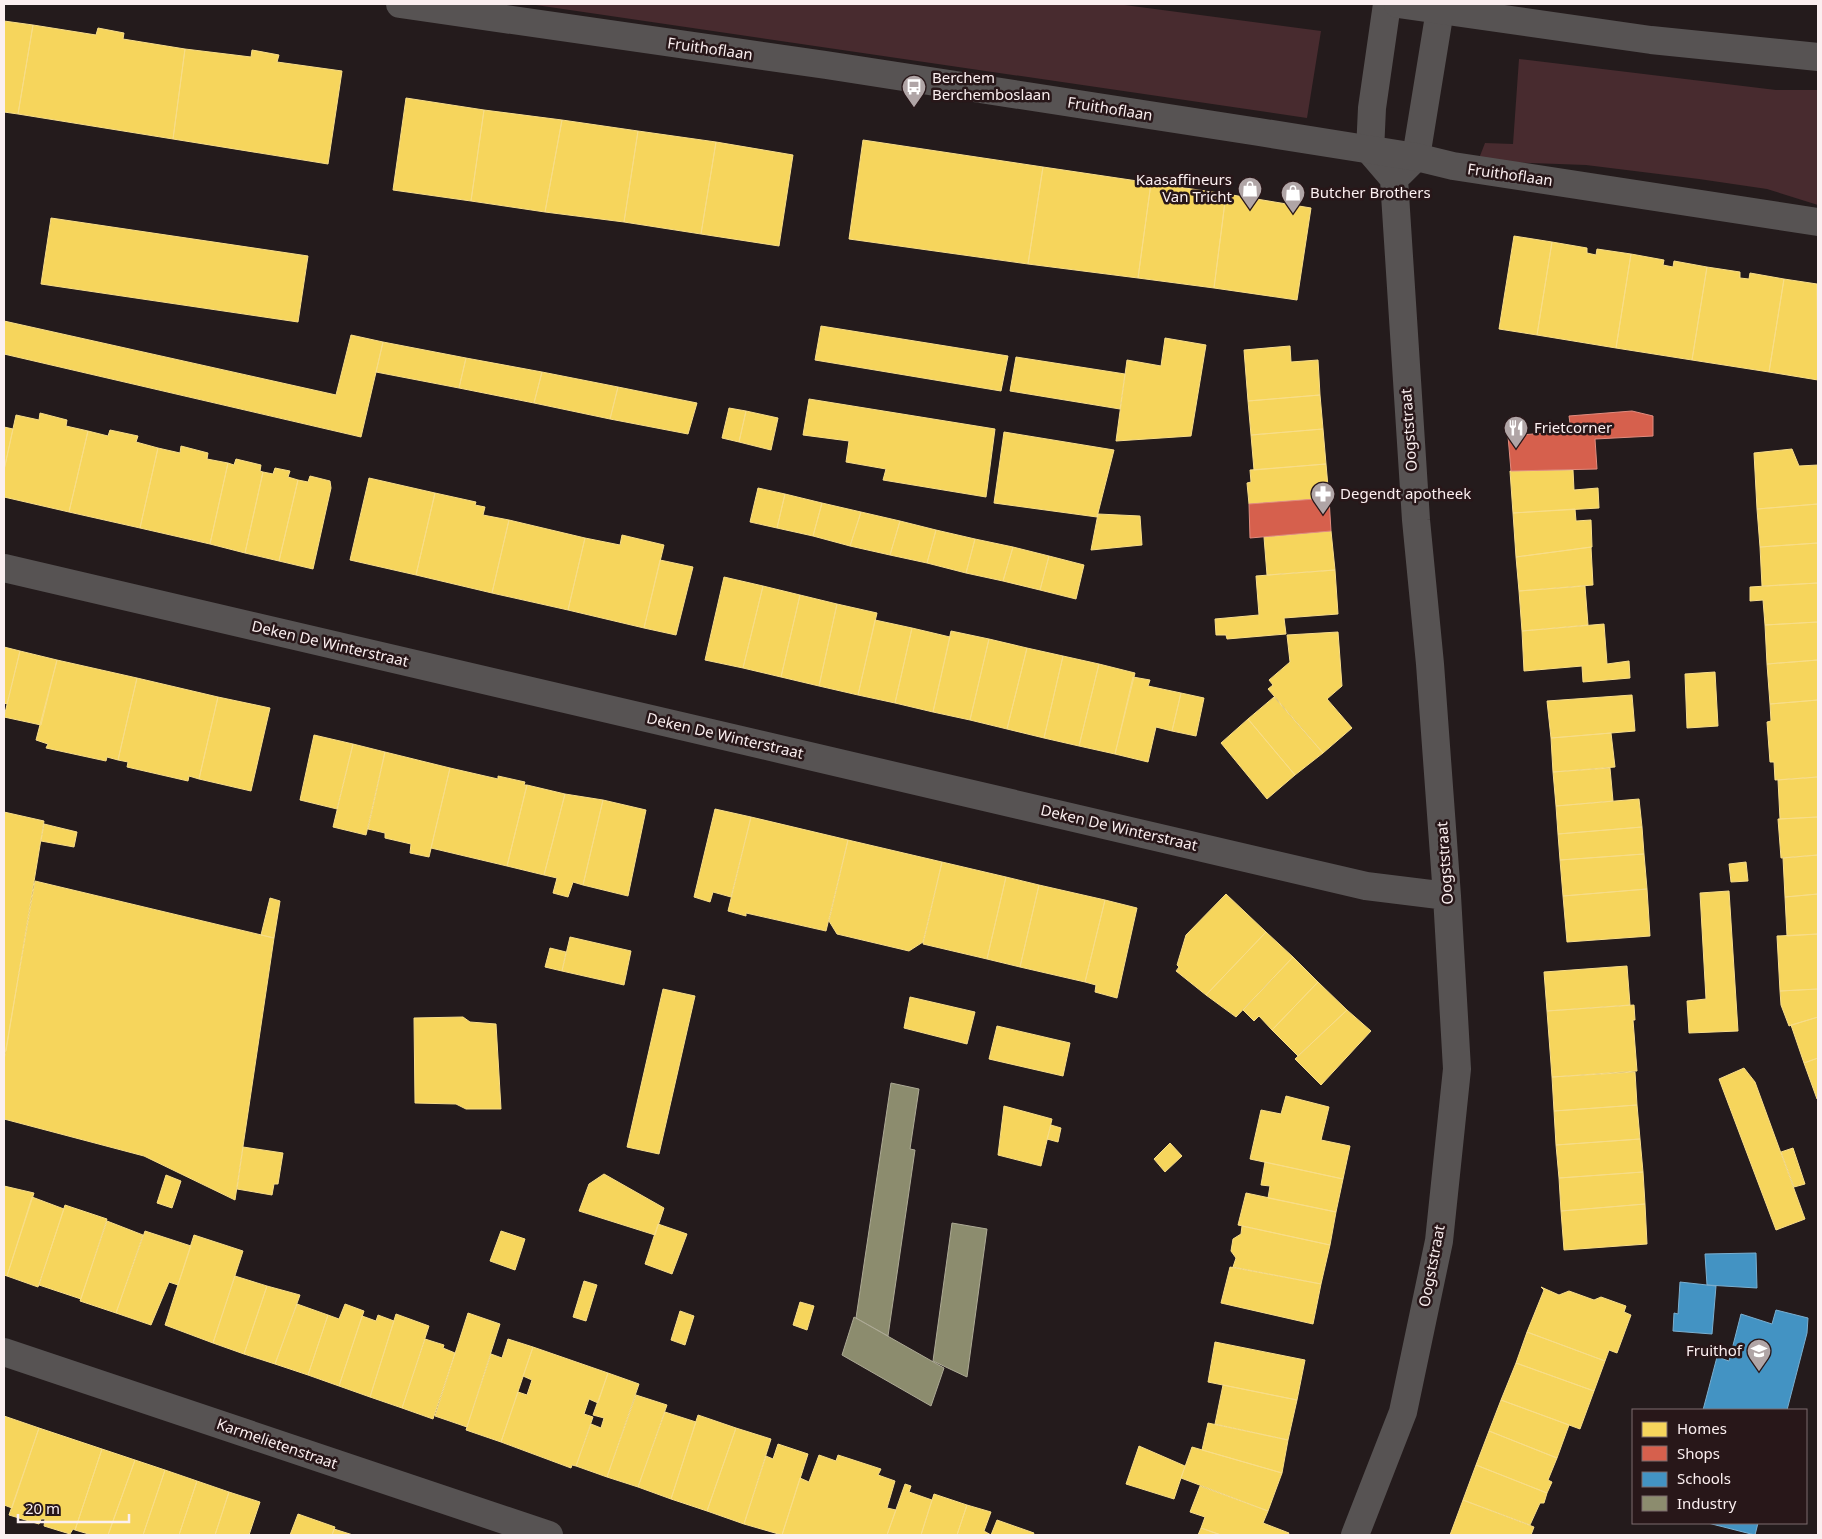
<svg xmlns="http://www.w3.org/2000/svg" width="1822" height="1539" font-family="'Noto Sans',sans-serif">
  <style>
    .green { fill: #482b2f }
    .homes { fill: #f6d55c; stroke: #f8dd88 }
    .shops { fill: #d6604d; stroke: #e18b7e }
    .schools { fill: #4393c3; stroke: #7aafd0 }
    .industry { fill: #8c8c6e; stroke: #adaa95 }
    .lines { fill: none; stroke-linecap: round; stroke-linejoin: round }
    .minor { stroke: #575353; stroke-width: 28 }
    .tertiary { stroke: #575353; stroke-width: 28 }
    .labels { text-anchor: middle; stroke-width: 5; stroke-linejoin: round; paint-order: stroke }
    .street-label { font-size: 15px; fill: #fbeff0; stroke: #281719 }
    .poi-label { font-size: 15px; fill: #fbeff0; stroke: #281719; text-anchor: start }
  </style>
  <rect width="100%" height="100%" fill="#241b1c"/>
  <!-- green -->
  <path class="green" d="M529,4H1117L1321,31L1307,118Z
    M1519,59L1776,90H1818V205L1767,189L1699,179L1586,165L1478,161L1485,143L1513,144Z"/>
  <!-- homes -->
  <path class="homes" d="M4,21L33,25L18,114L4,112Z
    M33,25L96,35L98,28L124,33L123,39L185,49L173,139L18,114Z
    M185,49L251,57L252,50L279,55L277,62L342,71L328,164L173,139Z
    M406,98L484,110L471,201L393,190Z
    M484,110L562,120L545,212L471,201Z
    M562,120L638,131L624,222L545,212Z
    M638,131L716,142L701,234L624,222Z
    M863,140L1043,167L1028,264L849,239Z
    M716,142L793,155L779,246L701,234Z
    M1043,167L1151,183L1138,278L1028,264Z
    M1151,183L1226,194L1214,288L1138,278Z
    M1226,194L1311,208L1297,300L1214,288Z
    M51,218L308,256L298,322L41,284Z
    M1514,236L1552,242L1537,335L1499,329Z
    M1552,242L1587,248V253L1596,255L1597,249L1631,254L1616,348L1537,335Z
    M1631,254L1664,260L1663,265L1673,267L1674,261L1707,267L1692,360L1616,348Z
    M1707,267L1740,272V278L1749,279L1750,273L1784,279L1769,372L1692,360Z
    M1784,279L1817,284L1818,380L1769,372Z
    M4,321L336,395L351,335L383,342L361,437L4,354Z
    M821,326L1008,356L1001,391L815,360Z
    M1165,338L1206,345L1191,436L1116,441L1127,360L1161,366Z
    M383,342L466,358L459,388L376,372Z
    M1290,346L1291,362L1318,360L1320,395L1248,401L1244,350Z
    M1016,357L1125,374L1120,409L1010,391Z
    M466,358L542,372L534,403L459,388Z
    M542,372L618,387L610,419L534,403Z
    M618,387L697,403L688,434L610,419Z
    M1320,395L1323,429L1251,435L1248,401Z
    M809,399L995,429L986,497L883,480L886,469L846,462L849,441L803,435Z
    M729,408L746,411L739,442L722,438Z
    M746,411L778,418L771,450L739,442Z
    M40,413L67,420L66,426L88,431L69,512L4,497V470L16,415L39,420Z
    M4,427L13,429L4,470Z
    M1323,429L1326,464L1254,470L1251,435Z
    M110,430L138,436L136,442L158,448L140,528L69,512L88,431L108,436Z
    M1004,432L1114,450L1097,517L994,503Z
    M181,446L208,453L207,459L228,463L210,544L140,528L158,448L180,453Z
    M1792,449L1799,466L1818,465V504L1757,509L1754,453Z
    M236,459L261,465L260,471L263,472L245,553L210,544L228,463L234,465Z
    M1326,464L1329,498L1249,504L1247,483L1251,482L1250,470Z
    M275,468L290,471L288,477L298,480L279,561L245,553L263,472L273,474Z
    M1573,470L1574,490L1598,488L1599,508L1513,513L1510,471Z
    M310,476L330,481L331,488L313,569L279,561L298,480L308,482Z
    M369,478L435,493L416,575L350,560Z
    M758,488L785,494L777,528L750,522Z
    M435,493L476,502L475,505L485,507L483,515L509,520L492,593L416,575Z
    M785,494L822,503L813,536L777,528Z
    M822,503L861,512L850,546L813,536Z
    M1818,504V543L1760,547L1757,509Z
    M1575,509L1576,521L1591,520L1592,547L1516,557L1513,513Z
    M861,512L900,521L890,555L850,546Z
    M1098,514L1140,516L1142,545L1091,550Z
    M509,520L585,538L568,610L492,593Z
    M900,521L936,530L927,563L890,555Z
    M936,530L975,539L966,573L927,563Z
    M1331,531L1335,570L1267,575L1264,537Z
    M622,535L664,545L644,628L568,610L585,538L620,545Z
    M975,539L1013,547L1003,581L966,573Z
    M1818,543V583L1762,586L1760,547Z
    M1013,547L1049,556L1040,590L1003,581Z
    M1591,547L1593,585L1519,591L1516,557Z
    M1049,556L1084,565L1076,599L1040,590Z
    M660,560L693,567L676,635L644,628Z
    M1335,570L1338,614L1284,618L1286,634L1227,639L1226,635H1216L1215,619L1259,615L1256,576Z
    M724,577L763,586L743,668L705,660Z
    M1818,583V622L1765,625L1763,600L1750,601V587Z
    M763,586L800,595L781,677L743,668Z
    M1585,586L1588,625L1522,631L1519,591Z
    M800,595L837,604L819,686L781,677Z
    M837,604L877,613L858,695L819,686Z
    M875,620L912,628L895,703L858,695Z
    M1818,622V660L1767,664L1765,625Z
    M1604,624L1607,664L1629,661L1630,678L1583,682L1582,666L1524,671L1522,631Z
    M912,628L950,637L933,712L895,703Z
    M951,631L989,639L970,720L933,712Z
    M1338,632L1342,686L1327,699L1352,728L1323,753L1268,689L1273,685L1269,680L1290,662L1287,635Z
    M989,639L1027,648L1007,729L970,720Z
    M4,647L20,651L7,704L4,703Z
    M1027,648L1063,656L1044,738L1007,729Z
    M20,651L57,660L41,725L4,717Z
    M1063,656L1099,664L1079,746L1044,738Z
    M57,660L137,678L118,760L107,757L106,761L46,748L48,744L36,740Z
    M1818,660V700L1770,704L1767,664Z
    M1099,664L1135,673L1115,754L1079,746Z
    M1715,672L1718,726L1687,728L1685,674Z
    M1133,677L1150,680L1148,686L1181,693L1172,731L1156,727L1148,762L1115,754Z
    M137,678L218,697L199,779L189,776L188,781L127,767L128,762L118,760Z
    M1181,693L1204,698L1196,736L1172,731Z
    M1632,695L1635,731L1551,738L1547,701Z
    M218,697L270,708L251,791L199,779Z
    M1274,697L1323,753L1295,775L1248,719Z
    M1818,700V777L1775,780L1774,762H1770L1767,722L1771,721L1770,704Z
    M1248,719L1295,775L1267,799L1221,743Z
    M1611,733L1615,767L1553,772L1551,738Z
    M314,735L353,744L337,809L300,800Z
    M353,744L385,752L366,835L333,827Z
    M385,752L450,768L429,857L410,853L411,844L385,838V833L368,829Z
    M450,768L498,779V776L525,782L524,785H527L507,866L431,848Z
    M1610,768L1613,801L1556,806L1553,772Z
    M1818,777V817L1780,819L1778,780Z
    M527,785L565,794L544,875L507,866Z
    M565,794L603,800L583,885L573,882L568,897L553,893L557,878L544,875Z
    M1639,799L1642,827L1558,834L1556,806Z
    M603,800L646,810L628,896L583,885Z
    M715,809L751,817L731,897L713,892L710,902L694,897Z
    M4,812L44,821L6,1051L4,1050Z
    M751,817L848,840L826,931L746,913V916L728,911Z
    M1818,817V855L1781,858L1778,819Z
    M44,824L77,832L74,847L41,841Z
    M1642,827L1644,854L1560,860L1558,834Z
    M848,840L942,862L923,942L909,951L837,934L829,921Z
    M1644,854L1647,889L1563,896L1560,860Z
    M1818,855V894L1785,897L1783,858Z
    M942,862L1006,877L987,959L923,944Z
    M1746,862L1748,881L1731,882L1729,864Z
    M1006,877L1039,885L1020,967L987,959Z
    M35,881L274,938L235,1200L144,1156L4,1119V1060Z
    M1039,885L1105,900L1085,982L1020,967Z
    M1647,889L1650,936L1567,942L1563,896Z
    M1729,891L1738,1031L1689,1033L1687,1001L1706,999L1700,893Z
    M1226,894L1266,932L1206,995L1176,971L1179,967L1177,965L1186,935Z
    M1818,894V934L1787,936L1785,897Z
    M270,898L280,901L274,938L261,935Z
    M1105,900L1137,908L1117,998L1095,992L1096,985L1085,982Z
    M1266,932L1293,957L1236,1017L1206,995Z
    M1818,934V989L1780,991L1777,936Z
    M570,937L631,951L624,985L562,971Z
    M550,948L566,952L562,971L545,967Z
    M1293,957L1318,982L1272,1030L1259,1016L1254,1021L1243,1010Z
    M1627,966L1630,1005L1547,1011L1544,972Z
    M1318,982L1347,1010L1298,1056L1272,1030Z
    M663,989L695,996L659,1154L627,1147Z
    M1818,989V1017L1789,1026L1781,1005L1780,991Z
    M910,997L975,1012L967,1044L904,1028Z
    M1634,1005L1635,1020H1633L1637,1071L1552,1077L1547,1011Z
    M1347,1010L1371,1031L1321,1085L1295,1059Z
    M463,1017L470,1022L496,1024L501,1109H466L456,1104L415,1103L414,1018Z
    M1818,1017V1058L1804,1063L1791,1025Z
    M997,1026L1070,1043L1063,1076L989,1059Z
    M1818,1058V1099H1817L1804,1063Z
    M1744,1068L1755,1082L1805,1219L1776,1230L1719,1079Z
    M1635,1072L1637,1105L1554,1111L1552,1077Z
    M1286,1096L1329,1107L1321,1140L1350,1146L1343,1179L1250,1159L1261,1110L1281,1114Z
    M1637,1105L1640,1139L1556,1145L1554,1111Z
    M1004,1106L1052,1119L1041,1166L998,1155Z
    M1051,1125L1061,1128L1058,1142L1047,1139Z
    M1640,1139L1643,1172L1559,1178L1556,1145Z
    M1170,1143L1182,1156L1165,1172L1154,1159Z
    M243,1147L283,1153L278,1184H274L272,1195L237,1189Z
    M1793,1148L1805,1184L1794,1187L1781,1152Z
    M1265,1162L1343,1179L1336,1212L1268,1198L1270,1186L1261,1185Z
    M1643,1172L1645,1204L1561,1211L1559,1178Z
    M604,1174L664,1208L655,1235L579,1211L589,1184Z
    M166,1175L181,1181L172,1208L157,1203Z
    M4,1186L34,1193L7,1276L4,1275Z
    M1246,1193L1336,1212L1330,1245L1238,1225Z
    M32,1197L64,1209L38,1287L7,1276Z
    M1645,1204L1647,1244L1564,1250L1561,1211Z
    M65,1205L107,1219L81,1299L39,1285Z
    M107,1221L143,1235L116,1313L80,1301Z
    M658,1224L687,1234L672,1274L645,1264Z
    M1242,1226L1330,1245L1321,1284L1233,1267L1236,1258L1231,1251L1233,1239L1241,1234Z
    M145,1231L191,1246L178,1285L169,1282L151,1325L116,1313Z
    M501,1231L525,1239L515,1270L490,1261Z
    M194,1235L243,1251L213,1343L165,1325Z
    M1230,1267L1321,1284L1313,1324L1221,1303Z
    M235,1276L267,1286L244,1354L213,1343Z
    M584,1281L597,1285L586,1321L573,1317Z
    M267,1286L300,1295L275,1364L244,1354Z
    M1541,1287L1559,1295L1569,1291L1594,1300L1601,1297L1626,1306L1624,1312L1631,1315L1617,1353L1609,1350L1605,1361L1527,1332L1544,1290Z
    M800,1302L814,1306L807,1330L793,1325Z
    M297,1304L328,1315L308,1375L275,1364Z
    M345,1304L364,1311L339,1386L308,1375L328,1315L339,1319Z
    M680,1311L694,1316L685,1345L671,1340Z
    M468,1313L500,1324L467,1427L435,1416Z
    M396,1314L429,1326L402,1408L370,1397Z
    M378,1315L394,1321L370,1397L339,1386L362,1316L376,1321Z
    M1527,1332L1605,1361L1594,1391L1516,1363Z
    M425,1339L444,1345L443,1348L455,1353L433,1419L402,1408Z
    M508,1339L533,1347L501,1442L466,1430L491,1354L502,1358Z
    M1215,1342L1305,1360L1297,1400L1208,1382Z
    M533,1347L608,1373L598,1403L589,1399L584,1414L593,1417L576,1466L572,1465L571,1468L501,1442L518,1392L527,1395L532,1380L523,1376Z
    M1516,1363L1594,1391L1580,1429L1501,1400Z
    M608,1373L639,1384L607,1477L576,1466L591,1424L601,1428L604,1418L593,1415Z
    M1223,1385L1297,1400L1288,1440L1215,1424Z
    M636,1395L667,1405L638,1487L607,1477Z
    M1501,1400L1569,1425L1557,1458L1489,1431Z
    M665,1412L696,1422L671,1499L638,1487Z
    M698,1415L736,1428L707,1511L671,1499Z
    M4,1416L39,1428L12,1508L4,1505Z
    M1208,1423L1288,1440L1282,1473L1202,1450Z
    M39,1428L102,1449L75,1530L73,1529L70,1534L44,1526L45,1519H41L39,1524L9,1515Z
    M736,1428L771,1439L744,1524L707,1511Z
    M1489,1431L1557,1458L1548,1480L1552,1482L1547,1493L1476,1465Z
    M778,1444L808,1454L782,1535L744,1524L766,1456L773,1459Z
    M1139,1446L1185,1466L1174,1499L1126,1484Z
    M1192,1447L1282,1473L1268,1511L1181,1478Z
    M102,1449L135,1460L108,1535H92L75,1530Z
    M819,1455L836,1461L838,1455L881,1469L878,1475L895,1481L887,1508L896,1510L887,1535H782L800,1478L809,1482Z
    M135,1460L165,1470L143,1535H108Z
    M1476,1465L1547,1493L1544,1503H1540L1530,1525L1463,1500Z
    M165,1470L197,1481L179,1535H143Z
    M197,1481L229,1492L215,1535H179Z
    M905,1484L911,1486L909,1492L932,1500L921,1535H887Z
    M1200,1486L1268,1511L1263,1523L1289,1533L1288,1535H1221L1201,1528L1205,1517L1190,1512Z
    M229,1492L260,1502L249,1535H215Z
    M934,1494L967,1505L957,1535H921Z
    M1463,1500L1534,1527L1531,1535H1450Z
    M967,1505L991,1512L984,1531L991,1535H957Z
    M298,1514L335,1527L332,1535H290Z
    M997,1520L1034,1533L1033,1535H991Z
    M1201,1528L1221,1535H1198Z
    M334,1529L353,1535H332Z"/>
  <!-- shops -->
  <path class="shops" d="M1632,411L1653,416V436L1595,439L1597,469L1511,471L1508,436L1571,431L1569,416Z
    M1329,498L1331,531L1250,538L1249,504Z"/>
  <!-- schools -->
  <path class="schools" d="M1756,1253L1757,1288L1707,1285L1705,1254Z
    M1680,1282L1716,1286L1712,1334L1673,1331L1674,1313L1678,1314Z
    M1776,1310L1808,1318L1807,1333L1787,1410H1703L1717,1357L1729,1361L1741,1314L1772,1324Z
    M1708,1523H1758L1755,1535Z"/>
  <!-- industry -->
  <path class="industry" d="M891,1083L919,1089L910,1149L915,1150L888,1336L856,1318Z
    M952,1223L987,1229L967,1377L933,1361Z
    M854,1317L944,1368L931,1406L842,1355Z"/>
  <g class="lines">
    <!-- minor -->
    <path class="minor" d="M1400,173L1416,157L1440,10L1437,4
      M4,568L1366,886L1447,896
      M4,1352L549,1535
      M1355,1535L1403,1412L1439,1241L1457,1069L1447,896L1430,664L1416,520L1394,179L1370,151L1372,108L1387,4"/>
    <!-- tertiary -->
    <path class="tertiary" d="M400,4L826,65L1259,132L1416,157L1453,166L1818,222
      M1398,4L1651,40L1818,57"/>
  </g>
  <!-- icons -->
  <defs>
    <symbol id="bus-pin" viewBox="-11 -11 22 30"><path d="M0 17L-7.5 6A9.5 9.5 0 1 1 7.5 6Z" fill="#b0a5a6" stroke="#281719"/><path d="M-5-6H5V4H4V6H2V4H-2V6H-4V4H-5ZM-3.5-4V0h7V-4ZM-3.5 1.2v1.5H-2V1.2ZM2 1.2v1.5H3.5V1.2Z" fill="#fff"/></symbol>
    <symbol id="shop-pin" viewBox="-11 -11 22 30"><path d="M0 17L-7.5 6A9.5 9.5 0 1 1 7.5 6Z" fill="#b0a5a6" stroke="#281719"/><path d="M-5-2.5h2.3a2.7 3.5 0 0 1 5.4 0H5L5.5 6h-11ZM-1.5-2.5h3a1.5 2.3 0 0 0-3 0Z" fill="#fff"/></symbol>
    <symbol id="restaurant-pin" viewBox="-11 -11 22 30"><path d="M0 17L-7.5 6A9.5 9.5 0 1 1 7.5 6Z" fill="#b0a5a6" stroke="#281719"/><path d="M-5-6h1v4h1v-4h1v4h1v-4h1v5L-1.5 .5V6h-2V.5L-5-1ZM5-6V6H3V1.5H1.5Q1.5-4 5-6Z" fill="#fff"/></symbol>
    <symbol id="pharmacy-pin" viewBox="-11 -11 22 30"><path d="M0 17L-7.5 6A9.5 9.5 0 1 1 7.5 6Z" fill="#b0a5a6" stroke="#281719"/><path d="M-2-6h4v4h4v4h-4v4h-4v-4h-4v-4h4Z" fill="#fff"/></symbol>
    <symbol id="school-pin" viewBox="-11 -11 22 30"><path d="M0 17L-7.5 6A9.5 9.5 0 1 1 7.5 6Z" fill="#b0a5a6" stroke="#281719"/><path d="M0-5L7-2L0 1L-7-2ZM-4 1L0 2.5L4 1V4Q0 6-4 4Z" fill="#fff"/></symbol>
  </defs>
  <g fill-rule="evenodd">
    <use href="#bus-pin" x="900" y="73" width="28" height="38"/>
    <use href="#shop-pin" x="1236" y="175" width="28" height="38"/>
    <use href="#shop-pin" x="1279" y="179" width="28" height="38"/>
    <use href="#restaurant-pin" x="1502" y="414" width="28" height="38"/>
    <use href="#pharmacy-pin" x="1309" y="480" width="28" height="38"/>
    <use href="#school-pin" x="1745" y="1337" width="28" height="38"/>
  </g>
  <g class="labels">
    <!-- street labels -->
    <g class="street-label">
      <text transform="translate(710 49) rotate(8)" y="5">Fruithoflaan</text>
      <text transform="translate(1110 109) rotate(9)" y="5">Fruithoflaan</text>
      <text transform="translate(1510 175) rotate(8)" y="5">Fruithoflaan</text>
      <text transform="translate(1409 430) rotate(-94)" y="5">Oogststraat</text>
      <text transform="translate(330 644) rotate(13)" y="5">Deken De Winterstraat</text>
      <text transform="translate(725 736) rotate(13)" y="5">Deken De Winterstraat</text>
      <text transform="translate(1119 828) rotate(13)" y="5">Deken De Winterstraat</text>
      <text transform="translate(1445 863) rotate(-94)" y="5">Oogststraat</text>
      <text transform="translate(1432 1266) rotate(-79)" y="5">Oogststraat</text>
      <text transform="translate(277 1444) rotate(19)" y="5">Karmelietenstraat</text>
    </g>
    <!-- poi labels -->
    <g class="poi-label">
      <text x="932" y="83">Berchem<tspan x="932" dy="17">Berchemboslaan</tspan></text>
      <text x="1232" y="185" text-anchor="end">Kaasaffineurs<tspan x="1232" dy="17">Van Tricht</tspan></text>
      <text x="1310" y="198">Butcher Brothers</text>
      <text x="1534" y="433">Frietcorner</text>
      <text x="1340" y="499">Degendt apotheek</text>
      <text x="1742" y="1356" text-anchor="end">Fruithof</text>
    </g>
  </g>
  <!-- border -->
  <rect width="1822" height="1539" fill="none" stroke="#fbeff0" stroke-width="10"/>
  <!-- legend -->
  <rect x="1632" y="1409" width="175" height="115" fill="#281719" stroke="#7c6d6f"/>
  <rect x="1642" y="1422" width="25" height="15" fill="#f6d55c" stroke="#7c6d6f"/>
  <text x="1677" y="1434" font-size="15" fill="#fbeff0">Homes</text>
  <rect x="1642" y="1446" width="25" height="15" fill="#d6604d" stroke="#7c6d6f"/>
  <text x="1677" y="1459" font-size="15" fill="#fbeff0">Shops</text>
  <rect x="1642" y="1472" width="25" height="15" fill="#4393c3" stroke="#7c6d6f"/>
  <text x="1677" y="1484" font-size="15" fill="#fbeff0">Schools</text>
  <rect x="1642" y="1496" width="25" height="15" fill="#8c8c6e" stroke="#7c6d6f"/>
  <text x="1677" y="1509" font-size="15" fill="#fbeff0">Industry</text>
  <!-- scale -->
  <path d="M18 1514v8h111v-8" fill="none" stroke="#fbeff0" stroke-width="2.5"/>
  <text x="25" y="1514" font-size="15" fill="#fbeff0" stroke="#281719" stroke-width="4" paint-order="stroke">20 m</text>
</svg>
